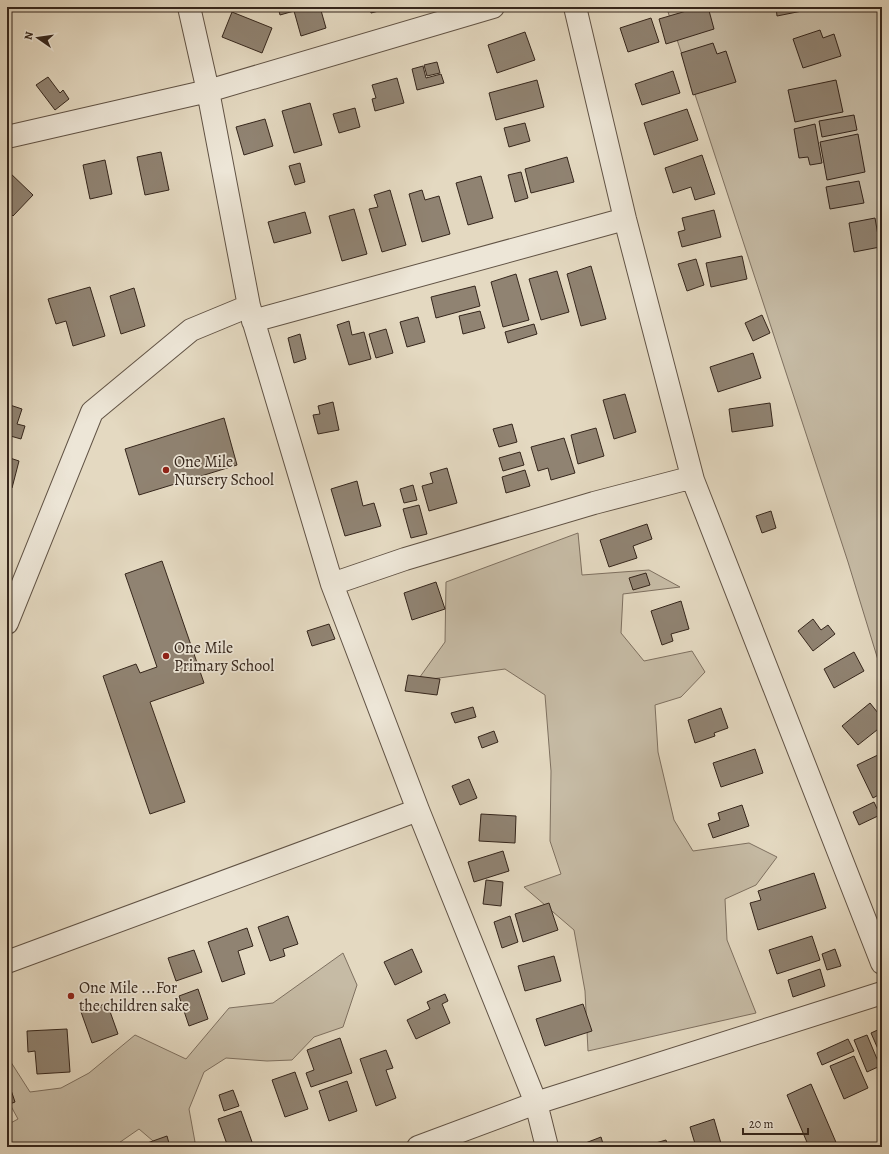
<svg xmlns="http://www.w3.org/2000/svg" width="889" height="1154" font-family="Alegreya,serif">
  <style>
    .green { fill: #c6bba5; stroke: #7e7060 }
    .building { fill: #908372; stroke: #35261c }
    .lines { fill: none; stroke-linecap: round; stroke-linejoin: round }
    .minor-casing { stroke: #615345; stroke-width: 24 }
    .minor { stroke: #ede6d7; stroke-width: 22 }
    .poi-dot { fill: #8f2418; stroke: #ede6d7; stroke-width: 1.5 }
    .labels { text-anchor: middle; stroke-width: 3.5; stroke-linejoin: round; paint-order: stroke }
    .poi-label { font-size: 16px; fill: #35261c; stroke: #ede6d7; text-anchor: start }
  </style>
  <rect width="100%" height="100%" fill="#e4d9c1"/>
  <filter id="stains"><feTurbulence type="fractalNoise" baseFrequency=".005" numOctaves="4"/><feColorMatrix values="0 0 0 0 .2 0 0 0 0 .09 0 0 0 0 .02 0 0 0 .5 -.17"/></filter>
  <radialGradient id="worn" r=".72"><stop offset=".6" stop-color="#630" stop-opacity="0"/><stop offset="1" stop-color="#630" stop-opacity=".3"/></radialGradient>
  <!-- green -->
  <path class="green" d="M691,7H882V673L848,562L668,12Z
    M578,533L582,575L649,570L680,587L623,594L621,633L644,661L692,651L705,672L681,697L655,705L658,752L674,820L693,851L749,843L777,857L756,885L725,899L727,940L756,1013L588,1051L585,991L574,930L524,887L561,874L550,841L551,771L545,695L505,669L417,681L445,642L446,582Z
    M343,953L357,985L343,1027L314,1037L292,1060L267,1061L226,1058L204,1072L189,1109L195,1142L182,1147H160L139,1129L113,1147H13L7,1142V1125L18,1119L7,1099V1056L30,1092L61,1088L89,1073L135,1035L186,1059L229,1008L273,1003Z"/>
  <!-- building -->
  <path class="building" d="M278,7H320L326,28L301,36L294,11L280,15Z
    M370,7H394L371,13Z
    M700,7H708L714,29L666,44L659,19Z
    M776,7H816L817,8L777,16Z
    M232,12L272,28L262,53L222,37Z
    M651,18L659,42L628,52L620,28Z
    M820,30L823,38L834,34L841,56L803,68L793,39Z
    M525,32L535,60L497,73L488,45Z
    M713,43L717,54L726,51L736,82L693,95L681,53Z
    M437,62L440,73L427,76L424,65Z
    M423,66L426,78L441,74L444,83L417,90L412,69Z
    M673,71L680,93L642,105L635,84Z
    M48,77L60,93L63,90L69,99L55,110L36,85Z
    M397,78L404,103L375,111L372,99L376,98L372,85Z
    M537,80L544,107L496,120L489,93Z
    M836,80L843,112L795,122L788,90Z
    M310,103L322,145L294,153L282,111Z
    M355,108L360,127L339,133L333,114Z
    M687,109L698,140L654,155L644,123Z
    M854,115L857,130L822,137L819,121Z
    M265,119L273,146L244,155L236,127Z
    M525,123L530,141L509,147L504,128Z
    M815,124L822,163L810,165L808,157L799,158L794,129Z
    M858,134L865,172L827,180L820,142Z
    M161,152L169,190L145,195L137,157Z
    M702,155L715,194L695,200L691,187L673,193L665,168Z
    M567,157L574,182L531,193L525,169Z
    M105,160L112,194L90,199L83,165Z
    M300,163L305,182L295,185L289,166Z
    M8,171L33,195L13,216L7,210Z
    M521,172L528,198L515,202L508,175Z
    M481,176L493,218L468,225L456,183Z
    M859,181L864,203L830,209L826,187Z
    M390,190L406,245L382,252L369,209L378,207L374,195Z
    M422,190L425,200L439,196L450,234L422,242L409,194Z
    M354,209L367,254L342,261L329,216Z
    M714,210L721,237L682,247L678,232L685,230L682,218Z
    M305,212L311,233L274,243L268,222Z
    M875,218L880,247L854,252L849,223Z
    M742,256L747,279L711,287L706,263Z
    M696,259L704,285L687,291L678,264Z
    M591,266L606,319L581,326L567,274Z
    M557,271L569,312L541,320L529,279Z
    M516,274L529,320L503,327L491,282Z
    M475,286L480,306L436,318L431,297Z
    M90,287L105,336L73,346L66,321L56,324L48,299Z
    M134,288L145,326L121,334L110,296Z
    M480,311L485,328L463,334L459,316Z
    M762,315L770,333L753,341L745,323Z
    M418,317L425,342L407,347L400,322Z
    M349,321L352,335L364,332L371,359L349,365L337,325Z
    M534,324L537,334L508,343L505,332Z
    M386,329L393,353L376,358L369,334Z
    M300,334L306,359L294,363L288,338Z
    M753,353L761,378L718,392L710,367Z
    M625,394L636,432L614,439L603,400Z
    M333,402L339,430L318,434L313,415L320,414L318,406Z
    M770,403L773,426L732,432L729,409Z
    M7,404L22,409L17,424L25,426L21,439L7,435Z
    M224,418L237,465L139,495L125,449Z
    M512,424L517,442L499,447L493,429Z
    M596,428L604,456L578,464L571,435Z
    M564,438L575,473L551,480L548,468L538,471L531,447Z
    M520,452L524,465L503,471L499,458Z
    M7,457L19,461L12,488L7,487Z
    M447,468L457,503L429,511L422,486L433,483L430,473Z
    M525,470L530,486L506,493L502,477Z
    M357,481L363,506L374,503L381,526L345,536L331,489Z
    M413,485L417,500L404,503L400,489Z
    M419,505L427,534L411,538L403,509Z
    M771,511L776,528L762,533L756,516Z
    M647,524L652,539L633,546L637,558L609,567L600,540Z
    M162,561L204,683L150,702L185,802L150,814L103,676L136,664L140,673L157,667L125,574Z
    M646,573L650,585L633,590L629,578Z
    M436,582L445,609L412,620L404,593Z
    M681,601L689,629L671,634L673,641L662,645L651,611Z
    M813,619L821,630L828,625L835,634L813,651L798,631Z
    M329,624L335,639L312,646L307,631Z
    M854,652L864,671L834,688L824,669Z
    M408,675L440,679L437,695L405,691Z
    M870,703L882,718V726L858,745L842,726Z
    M473,707L476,717L455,723L451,713Z
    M721,708L728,728L714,733L715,736L695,743L688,720Z
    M494,731L498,742L482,748L478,737Z
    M755,749L763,773L721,787L713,763Z
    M882,753V793L873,798L857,765Z
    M469,779L477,798L460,805L452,786Z
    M874,802L880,815L859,825L853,812Z
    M742,805L749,826L713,838L708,824L720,820L718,813Z
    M481,814L516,816L515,843L479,841Z
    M503,851L509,871L474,882L468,862Z
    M814,873L826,908L758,930L750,903L761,900L758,891Z
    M486,880L503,882L501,906L483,904Z
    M549,903L558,930L523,942L515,914Z
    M288,916L298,944L283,949L285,956L270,961L258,927Z
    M510,916L518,942L502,948L494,922Z
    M247,928L253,946L238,951L245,974L222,982L208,942Z
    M812,936L820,960L777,974L769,950Z
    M412,949L422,972L395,985L384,962Z
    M835,949L841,966L827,970L822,954Z
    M194,950L202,972L176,981L168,958Z
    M554,956L561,981L525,991L518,966Z
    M820,969L825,986L793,997L788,980Z
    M198,989L208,1019L189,1026L179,996Z
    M445,994L448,1001L442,1004L450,1023L416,1039L407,1020L430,1009L427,1002Z
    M107,1003L118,1034L92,1043L80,1009L90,1005L92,1009Z
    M583,1004L592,1031L545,1046L536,1019Z
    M882,1028V1056H881L871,1033Z
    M67,1029L70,1072L37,1074L35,1051L28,1052L27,1031Z
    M867,1035L880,1066L867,1072L854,1040Z
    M340,1038L352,1073L311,1087L306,1073L314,1070L307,1050Z
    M848,1039L854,1051L822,1065L817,1053Z
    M386,1050L393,1068L386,1070L396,1098L376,1106L360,1059Z
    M854,1056L868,1088L844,1099L830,1066Z
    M295,1072L308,1109L285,1117L272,1080Z
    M7,1078L15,1102L7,1105Z
    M347,1081L357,1111L329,1121L319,1091Z
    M811,1084L838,1147H809L787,1095Z
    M233,1090L239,1106L224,1111L219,1095Z
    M241,1111L252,1142L236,1147H228L218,1119Z
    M714,1119L722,1147H696L690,1127Z
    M167,1136L170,1147H136Z
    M601,1137L604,1147H575Z
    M666,1140L668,1147H646L645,1146Z"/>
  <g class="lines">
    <defs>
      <path id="minor" d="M189,7L208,91L249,306L332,584L418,810L536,1103L547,1147
        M575,7L625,219L693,480L882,963
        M7,137L208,91L493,7
        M253,321L625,219
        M332,584L405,559L594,503L682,480H693
        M7,623L92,412L191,330L249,306
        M7,962L418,810
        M418,1147L536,1103L882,993"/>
    </defs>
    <!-- minor casing -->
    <use href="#minor" class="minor-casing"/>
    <!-- minor -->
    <use href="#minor" class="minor"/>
  </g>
  <!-- markers -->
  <g class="poi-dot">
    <circle cx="166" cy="470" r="4"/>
    <circle cx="166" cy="656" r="4"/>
    <circle cx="71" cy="996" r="4"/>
  </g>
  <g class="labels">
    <!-- poi labels -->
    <g class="poi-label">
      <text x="174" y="467">One Mile<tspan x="174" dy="18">Nursery School</tspan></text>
      <text x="174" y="653">One Mile<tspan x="174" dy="18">Primary School</tspan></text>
      <text x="79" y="993">One Mile ...For<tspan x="79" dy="18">the children sake</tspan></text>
    </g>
  </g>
  <!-- margin -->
  <rect width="889" height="1154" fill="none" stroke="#e4d9c1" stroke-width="24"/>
  <rect x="8" y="8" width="873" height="1138" fill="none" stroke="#35261c" stroke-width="2"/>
  <rect x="12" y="12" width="865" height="1130" fill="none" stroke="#35261c"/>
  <!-- north arrow -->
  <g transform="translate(38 38) rotate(283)" stroke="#ede6d7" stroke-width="3" paint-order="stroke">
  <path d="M0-3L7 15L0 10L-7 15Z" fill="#35261c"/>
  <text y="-6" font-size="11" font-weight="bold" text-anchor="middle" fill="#35261c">N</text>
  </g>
  <!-- scale -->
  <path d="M743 1128v6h65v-6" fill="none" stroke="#35261c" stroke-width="2"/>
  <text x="749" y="1128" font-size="12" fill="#35261c" stroke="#ede6d7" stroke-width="3" paint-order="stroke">20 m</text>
  <rect width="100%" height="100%" filter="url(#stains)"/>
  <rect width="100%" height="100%" fill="url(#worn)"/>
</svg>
